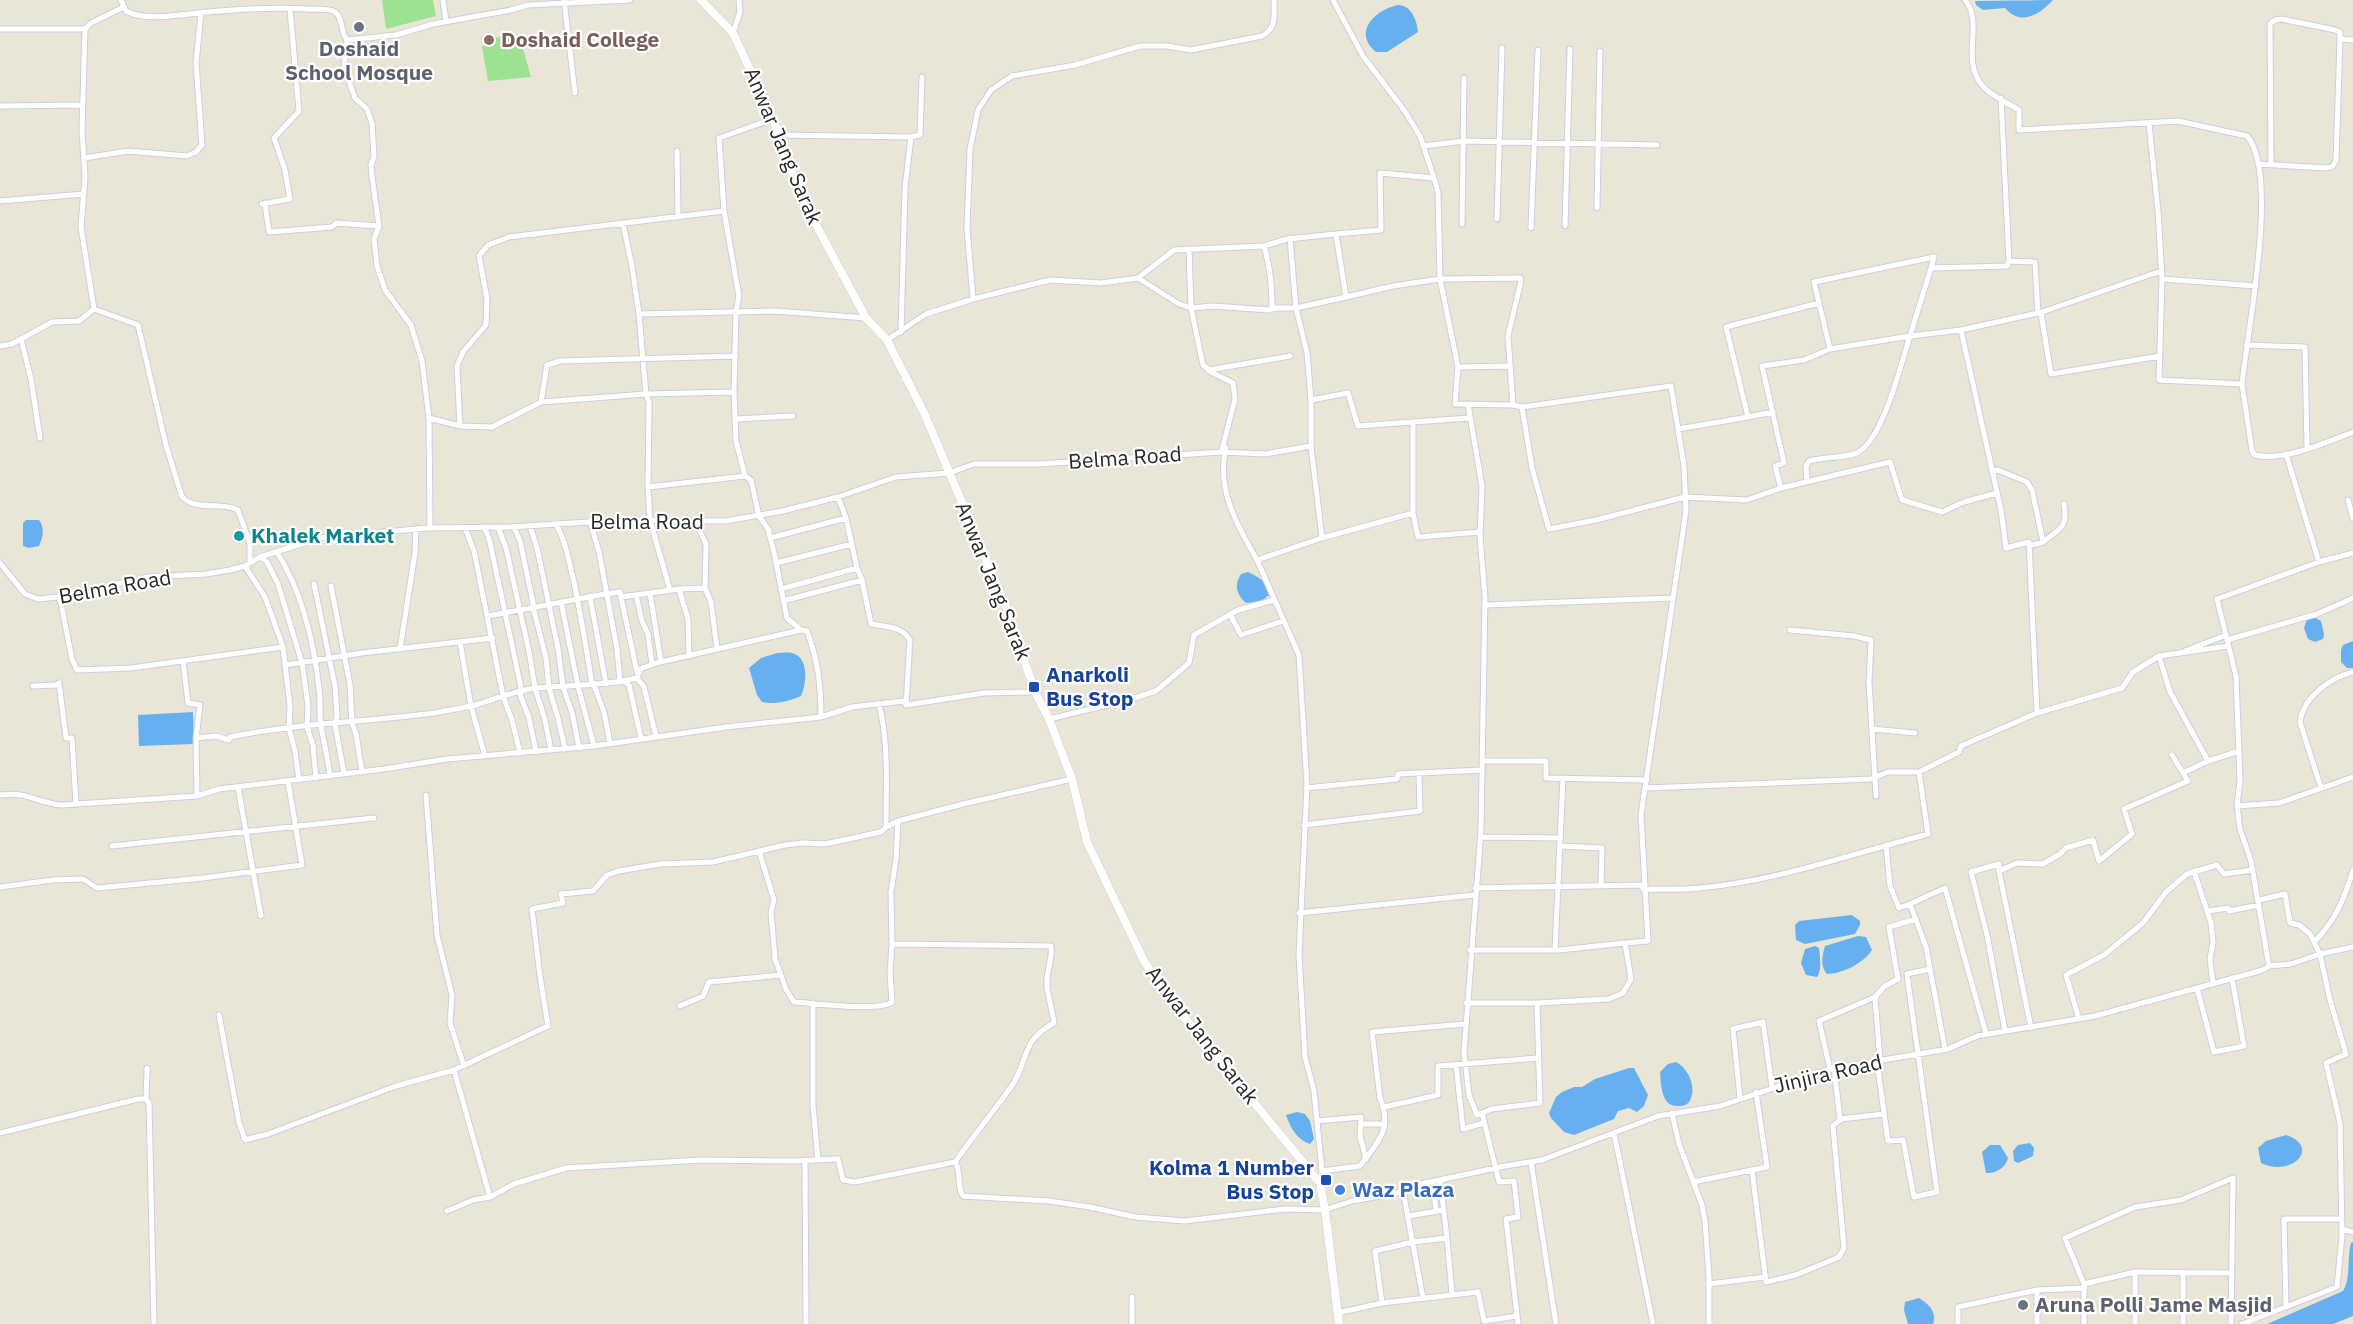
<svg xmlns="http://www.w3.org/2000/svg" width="2353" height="1324" font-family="'IBM Plex Sans',sans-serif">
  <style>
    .green { fill: #9de292 }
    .water { fill: #67b0ef }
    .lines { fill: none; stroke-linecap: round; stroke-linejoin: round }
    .street-casing { stroke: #cdcde0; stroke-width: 7 }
    .secondary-casing { stroke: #cdcde0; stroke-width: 9 }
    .street { stroke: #fff; stroke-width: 5 }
    .secondary { stroke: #fff; stroke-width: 8 }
    .worship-dot { fill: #6b7280; stroke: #fff; stroke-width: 2 }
    .education-dot { fill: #8d6e63; stroke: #fff; stroke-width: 2 }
    .culture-dot { fill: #0f9aa8; stroke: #fff; stroke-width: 2 }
    .transit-dot { fill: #1a4fb4; stroke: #fff; stroke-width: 2 }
    .shop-dot { fill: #3f7fe0; stroke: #fff; stroke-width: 2 }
    .labels { text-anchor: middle; stroke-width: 4.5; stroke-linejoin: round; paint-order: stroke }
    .education-label { font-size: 21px; font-weight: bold; fill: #785e54; stroke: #fff; text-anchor: start }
    .worship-label { font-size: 21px; font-weight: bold; fill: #5b616d; stroke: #fff }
    .street-label { font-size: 21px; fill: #272727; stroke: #fff }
    .culture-label { font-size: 21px; font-weight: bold; fill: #0d838f; stroke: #fff; text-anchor: start }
    .transit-label { font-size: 21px; font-weight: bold; fill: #164399; stroke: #fff; text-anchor: start }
    .shop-label { font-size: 21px; font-weight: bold; fill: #366cbe; stroke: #fff; text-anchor: start }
  </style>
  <rect width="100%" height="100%" fill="#eae6d7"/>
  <!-- green -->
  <path class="green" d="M382,0H433L436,16L386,29Z
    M519,34L531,77L488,81L482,47L493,38Z"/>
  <!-- water -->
  <path class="water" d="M2053,0C2040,14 2021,27 2005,8L1983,10L1976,5L1975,1Z
    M1398,5C1411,5 1417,20 1418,32L1387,52H1376C1352,32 1375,10 1398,5Z
    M26,520H39C45,527 43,538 39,546L29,548L23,546V523Z
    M1248,572C1259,577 1268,582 1269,595L1261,601L1246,603C1236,594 1234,585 1241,574Z
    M2314,617L2321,621L2324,634L2323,639L2315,642L2308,639L2304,628L2307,619Z
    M2353,641V668H2347L2341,662V650L2343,645Z
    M777,653C781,653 788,652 792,653C809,657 807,683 801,696C789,701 775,705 762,702L757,695L749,668L761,658Z
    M193,712L194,744L139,746L138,715Z
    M1852,915L1860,921V925L1855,934L1805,944L1796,940L1795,925L1799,921Z
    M1858,936L1866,937L1872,950C1864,963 1842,974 1827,974C1820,966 1822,956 1825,946Z
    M1815,946L1819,948C1820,956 1822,971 1817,977L1806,975L1801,963L1805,949Z
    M1676,1062C1688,1068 1698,1088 1689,1102C1686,1106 1682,1106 1677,1106C1661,1106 1661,1084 1660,1072L1668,1064Z
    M1629,1068H1634L1648,1095L1644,1106L1637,1112L1629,1108L1618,1111L1614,1119L1574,1135L1564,1132L1551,1118L1549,1113L1556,1097L1562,1092L1574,1087H1582L1595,1079Z
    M1297,1112L1305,1114L1310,1121L1314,1139L1310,1144C1297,1140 1290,1127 1286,1115Z
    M2286,1135C2322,1147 2291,1178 2261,1163L2258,1148L2266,1141Z
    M2030,1143L2034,1148L2033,1156L2018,1163L2014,1161L2013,1151L2018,1145Z
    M1990,1145H2000L2008,1158C2006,1167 1996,1174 1986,1173L1982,1152Z
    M2353,1242V1316L2333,1324H2267L2343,1291C2351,1278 2347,1257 2351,1243Z
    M1919,1298C1929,1304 1937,1312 1933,1324H1908L1904,1310L1905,1302Z"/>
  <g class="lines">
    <defs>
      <path id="street" d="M121,0L126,11C144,22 186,14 207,12C240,9 275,7 308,9C316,10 329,8 335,12C344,18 340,33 347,40
        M443,0L446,21
        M564,0L575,93
        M1965,0C1984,23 1961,58 1981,84C1989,95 2008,103 2019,110V130L2178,121L2247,136C2280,173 2247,333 2242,384L2159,380L2162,279L2256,286
        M124,7L91,23L85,29L82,130L85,177L81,227L94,309L138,325L166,445L182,497C198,512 220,501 238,510L250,544V563
        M0,29H85
        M733,33L740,12L739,0
        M347,40L344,67L355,98L367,109L372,123L374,157L371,165L372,176L379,226L374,239L377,266L385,290L411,325L422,361L429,418L430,528
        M347,40L396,35L433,24L511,10L528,5L630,0
        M0,106L83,105
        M773,119L719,138L724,211L739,296L736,311L734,392L736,441L745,476L751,480L759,516L768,529L774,552L787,618L801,630L807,631C818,660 821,686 821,717
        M2149,123L2158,211L2162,279
        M779,135L911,137
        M1424,146L1464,141L1657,145
        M677,151L678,217
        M84,158L128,151L187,156L196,152L202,145L196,63L201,13
        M2258,164L2327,168L2333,166L2336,160L2340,39L2353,40
        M2271,164L2270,24L2275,20L2282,19L2335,30L2340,32V39
        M0,201L84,194
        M265,203L269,232L332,227L336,223L379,226
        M262,204L290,199L285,170L274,138L299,111L290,9
        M1597,208L1600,51
        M1497,219L1502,48
        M623,224L632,266L639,314L646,394L649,403L648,487L650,520L670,590
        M1462,224L1464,78
        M1565,226L1570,49
        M1531,228L1538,50
        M1290,238L1296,308L1307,353L1311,400V446L1322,538
        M1189,249L1191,308L1203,365L1209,370L1290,356
        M1138,278L1174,250L1264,246L1287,239L1336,234
        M1346,297L1393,286L1440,279L1438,192L1434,178
        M973,299L967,228L970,149L978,110L991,90L1012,76L1075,65L1140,46H1167L1191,50L1262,36C1277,28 1274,15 1274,0
        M1269,310L1276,308H1296L1346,297L1336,234L1381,230L1380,173L1434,178L1420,136L1404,110L1363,56L1333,0
        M2039,313L2161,271
        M2041,313L2051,374L2160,356
        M639,314L774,311L866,318
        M901,332L905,188L911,137L920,135L922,77
        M21,339L31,379L40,438
        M887,340L926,314L973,299L1050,280L1101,283L1138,278L1179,304L1191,308L1213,306L1269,310L1272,307C1272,286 1270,266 1264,246
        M2246,345L2305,347L2307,449
        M0,346L12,344L52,322L79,321L94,309
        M1830,349L1814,282L1934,257L1931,268
        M1509,366L1458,367L1440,279L1520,278L1521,281L1508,336L1513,405L1522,407L1532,468L1549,529L1596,520L1685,497L1747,500L1781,488L1775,466L1784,463L1762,366L1804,360L1830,349L1910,336L1931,268L2007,266L2009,261L2001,98
        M1458,367L1455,404L1513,405
        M1209,371L1233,383L1235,399L1222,450
        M2242,384L2252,451L2255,455C2284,462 2326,442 2353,432
        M1311,400L1348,393L1358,426L1413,422V513L1322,538L1257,560L1299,655L1307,785L1299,955L1305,1057L1314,1091L1319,1142L1322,1171L1320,1183
        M541,402L547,365L560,361L736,356
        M1468,404L1482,486L1480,536L1485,597L1481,830L1464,1053L1469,1095L1477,1115L1482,1113
        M1773,412L1748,417L1726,327L1819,303
        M429,418L460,426L457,366L463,352L486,325L487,299L479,256L488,245L509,237L724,211
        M735,419L793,416
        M1413,422L1470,418
        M460,426L492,427L541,402L646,394L734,392
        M1678,429L1748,417
        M1222,452L1226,448C1216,489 1237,525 1257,560
        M1992,471L1998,470L2027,482L2032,490L2043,542L2029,546
        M1807,482L1806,466L1809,461C1824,457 1840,458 1854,454C1882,446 1901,363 1910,336L1961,330L2038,313L2035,262L2009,261
        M648,487L745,476
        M1781,488L1890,462L1902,500L1942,512L1964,502L1997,493
        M838,497L846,518L857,568L862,580L871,624C886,627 902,626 910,640L906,705
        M2348,500L2353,518
        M1413,513L1418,537L1480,532
        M590,521L599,552L617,649L620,682
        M695,521L706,544L705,588L711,602L717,649
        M556,524C566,542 569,562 574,582C581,617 587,651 592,685
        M530,526L537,548L558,648L563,687L572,712L579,748
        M484,527L489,538L522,692
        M498,527L506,548L529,651L535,688L545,720L551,750
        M514,527L520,541L534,607
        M465,528L474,551L503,696L512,720L520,753
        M770,538L846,518
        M2043,542C2060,528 2068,529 2064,504
        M277,552C302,592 314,642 319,689C321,701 319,714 321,726C324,743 328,759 330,776
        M260,557L267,562L278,584L302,663L308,706L307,726L313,746L316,778
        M2319,562L2353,553
        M0,563L25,594L38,599L58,597L148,577L206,574L230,570L245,566L260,557L320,538L427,528L510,527L620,520L725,521L783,511L838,497L896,477L949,473L974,464H1039L1222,452L1265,454L1311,446
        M776,563L852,544
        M245,566L265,597L283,647L290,707L289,728L295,751L299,780
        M314,584L335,686L337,716L335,724L344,774
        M331,586L350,685L352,723L356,734L362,772
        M679,589L688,619L689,656
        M781,589L857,568
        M650,593L661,662
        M636,595L642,621L648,634L652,665
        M590,596L606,684
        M58,597L61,603L72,659L77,670L131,668L283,647
        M621,597L637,672
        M783,601L862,580
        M561,602L578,686L594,746
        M1485,605L1672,598
        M533,607L546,658L549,688L558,718L565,749
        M1230,614L1241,635L1283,621
        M488,616L605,594L620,592L621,597L679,589L705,588
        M1790,630L1854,636L1871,640L1869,682L1876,796
        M2227,640L2317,614L2353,598
        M460,642L471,706L485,756
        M400,649L415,553L416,529
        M2185,651L2226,635
        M2159,656L2170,692L2208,761
        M183,661L188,703L200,705L196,738
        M285,665L362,653L493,638
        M637,678L644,687L656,736
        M623,681L629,685L641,738
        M594,685L604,712L610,743
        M33,686L56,685L59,683L66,738H72L76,804
        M519,692L529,718L536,752
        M2037,713L2122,688L2133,672L2159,656L2228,646
        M1049,719L1128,700L1156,691L1189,663L1194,635L1238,610L1274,600
        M1872,729L1915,733
        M1482,761H1546V778L1647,780
        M1919,772L1959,752L1961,746L2037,713L2029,542L2006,548L2001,510L1961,330
        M2183,773L2208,761L2239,751
        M238,787L261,916
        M1306,788L1397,779L1398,774L1482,770
        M2321,788L2300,722C2303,697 2330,678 2353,672
        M0,795C27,791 37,803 62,805L197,796L219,789L384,769L447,759L594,746L726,727L821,717L852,707L904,701L906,705L984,693L1035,692
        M426,795L437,935L452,995L450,1023L464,1066
        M197,796L196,738L216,736L229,740L230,737C297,723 367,722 434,713C449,710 465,708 479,704C498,698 517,690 537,688C570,685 603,686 637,678L640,669L656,663L801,630
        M2237,806L2279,803L2353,777
        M898,821L896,859L891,892L892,944L1051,946C1053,959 1046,971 1047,985C1047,995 1053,1011 1054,1023C1019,1042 1030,1060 1011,1087C993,1112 973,1137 955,1162
        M1304,825L1420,811L1419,773
        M886,827L898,821L963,804L1072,779
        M1480,837L1560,838
        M112,846L374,818
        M1560,846L1602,848L1601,886
        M759,851L774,900L771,912L775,959L786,989L794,1002C813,1003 879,1012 892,1002L890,974L892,944
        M1999,871V864L1971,872L1987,935L2005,1031
        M2194,871L2211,923L2213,943L2210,959L2213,984
        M0,887L53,880L83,879L97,888L203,878L302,865L288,781
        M1475,888L1643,885
        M1643,889C1662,889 1681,890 1699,888C1777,881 1852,854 1928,834L1919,772H1888L1871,779L1646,788
        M1910,904L1945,888L1986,1034
        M2207,911L2228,908L2229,911L2259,905
        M1299,913L1475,895
        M2314,942C2335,922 2345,897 2353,870
        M1470,950H1559L1625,943
        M1555,950L1563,778
        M2269,966L2291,964L2320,954L2353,947
        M1930,969L1945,1049
        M2197,988L2214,1052L2244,1046L2232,978
        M1875,997L1885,986L1898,979L1889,927L1916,919
        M813,1003V1105L818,1160
        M1466,1003H1537
        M680,1006L703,996L709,982L781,975
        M219,1015L239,1122L245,1140L268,1134L396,1086L454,1070
        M2079,1019L2066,975L2104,955L2143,923L2166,892L2187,874L2217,865L2224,874L2253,870
        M2031,1028L1999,871L2017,863L2043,864L2060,854L2066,848L2093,840L2099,861L2132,834L2124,809L2188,781L2172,755
        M1877,1062L1888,1141L1903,1140L1914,1197L1937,1192L1907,974L1930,969L1926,947L1910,904L1899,908L1890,886L1886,845
        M1456,1065L1463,1129L1484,1123
        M1834,1068L1840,1119L1884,1114
        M1830,1069L1819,1021L1875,997L1880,1061
        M1740,1098L1733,1029L1763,1022L1772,1087
        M146,1099L147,1068
        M1384,1107L1438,1095V1066L1538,1058
        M1672,1113L1679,1144L1702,1205L1705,1221L1709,1277V1324
        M1317,1121L1361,1117L1360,1136L1366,1159
        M1361,1124H1384
        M0,1133L138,1099H146L149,1103L154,1324
        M1614,1133L1653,1324
        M805,1160L806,1324
        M1531,1162L1556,1324
        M1752,1170L1767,1167L1756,1092
        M1322,1171L1360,1166C1378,1142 1393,1130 1380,1098L1372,1032L1465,1024
        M1440,1180L1447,1238
        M1433,1182L1436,1211
        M1693,1182L1752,1170L1766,1282L1796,1275L1839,1257L1844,1248L1833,1126L1841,1119
        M1403,1191L1423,1298
        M490,1197L454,1070L548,1026L540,976L532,909L563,903L561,894L593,891L607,875L619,871L660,864L713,862L785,845L802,843L825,844L881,832L886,827C886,786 889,744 879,704
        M447,1211L473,1200L490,1197L514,1184L566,1168L701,1160L795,1161L835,1159H838L843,1180L855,1182L955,1162C962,1172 956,1185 963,1196L1049,1201L1090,1207L1135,1217L1185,1221L1285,1209L1325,1210L1352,1201L1397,1193L1421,1184L1505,1166L1542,1160L1658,1116L1720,1106L1830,1069L1948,1049L1977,1036L2095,1016L2263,970L2269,966L2251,861L2240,829L2237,804L2240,781L2236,676L2217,599L2319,562L2286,454
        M1408,1216L1444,1210
        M2342,1229L2353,1232
        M1709,1284L1765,1277
        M2084,1284L2065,1238L2135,1207L2181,1200L2233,1178L2231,1324
        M1132,1297V1324
        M1382,1303L1375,1251L1413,1242L1447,1238L1452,1294
        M2286,1307L2284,1219H2341
        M1337,1313L1382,1303L1478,1292L1484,1321L1517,1316
        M1518,1324L1506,1219L1518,1217L1514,1181L1499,1182L1482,1113L1492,1109L1540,1103L1537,1003L1609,999L1623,993L1631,979L1625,943L1648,941L1641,815L1686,511L1684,466L1671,386L1522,407
        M1958,1324V1307L2037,1290
        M2037,1324V1290L2085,1288
        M2084,1324V1284L2135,1272L2232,1273
        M2135,1324V1272
        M2183,1324V1272
        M2242,1324L2337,1287L2342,1236L2340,1123L2326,1063L2346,1054L2330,1000L2320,954L2310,934L2299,925L2290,923L2285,894L2259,900"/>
      <path id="secondary" d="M701,0L733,33L773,119L792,172L814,221L866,318L887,340L925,415L1007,609L1035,692L1049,719L1072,779L1087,842L1144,961L1169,999L1320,1183L1325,1210L1339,1324"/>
    </defs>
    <!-- street casing -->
    <use href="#street" class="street-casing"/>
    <!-- secondary casing -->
    <use href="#secondary" class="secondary-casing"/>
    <!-- street -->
    <use href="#street" class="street"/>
    <!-- secondary -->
    <use href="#secondary" class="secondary"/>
  </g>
  <!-- markers -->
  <g class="worship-dot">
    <circle cx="359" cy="27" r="6"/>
    <circle cx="2023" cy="1305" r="6"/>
  </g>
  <circle class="education-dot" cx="489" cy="40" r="6"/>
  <circle class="culture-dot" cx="239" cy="536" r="6"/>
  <g class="transit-dot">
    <rect x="1028" y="681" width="12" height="12" rx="3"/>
    <rect x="1320" y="1174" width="12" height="12" rx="3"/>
  </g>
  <circle class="shop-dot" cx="1340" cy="1190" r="6"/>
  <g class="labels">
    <!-- education labels -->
    <g class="education-label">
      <text x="501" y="47">Doshaid College</text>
    </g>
    <!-- worship labels -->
    <g class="worship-label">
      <text x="359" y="56">Doshaid<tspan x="359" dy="24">School Mosque</tspan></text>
      <text x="2035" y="1312" text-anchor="start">Aruna Polli Jame Masjid</text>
    </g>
    <!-- street labels -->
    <g class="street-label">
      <text transform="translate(783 146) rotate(67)" y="7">Anwar Jang Sarak</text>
      <text transform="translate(1125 458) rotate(-4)" y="7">Belma Road</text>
      <text x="647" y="529">Belma Road</text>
      <text transform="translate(993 581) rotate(68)" y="7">Anwar Jang Sarak</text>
      <text transform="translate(115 587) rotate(-10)" y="7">Belma Road</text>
      <text transform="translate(1202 1035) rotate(52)" y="7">Anwar Jang Sarak</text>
      <text transform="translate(1828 1074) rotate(-13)" y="7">Jinjira Road</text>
    </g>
    <!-- culture labels -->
    <g class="culture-label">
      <text x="251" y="543">Khalek Market</text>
    </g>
    <!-- transit labels -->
    <g class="transit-label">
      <text x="1046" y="682">Anarkoli<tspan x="1046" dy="24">Bus Stop</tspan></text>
      <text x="1314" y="1175" text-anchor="end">Kolma 1 Number<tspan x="1314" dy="24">Bus Stop</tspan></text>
    </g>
    <!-- shop labels -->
    <g class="shop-label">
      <text x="1352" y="1197">Waz Plaza</text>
    </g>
  </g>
</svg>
